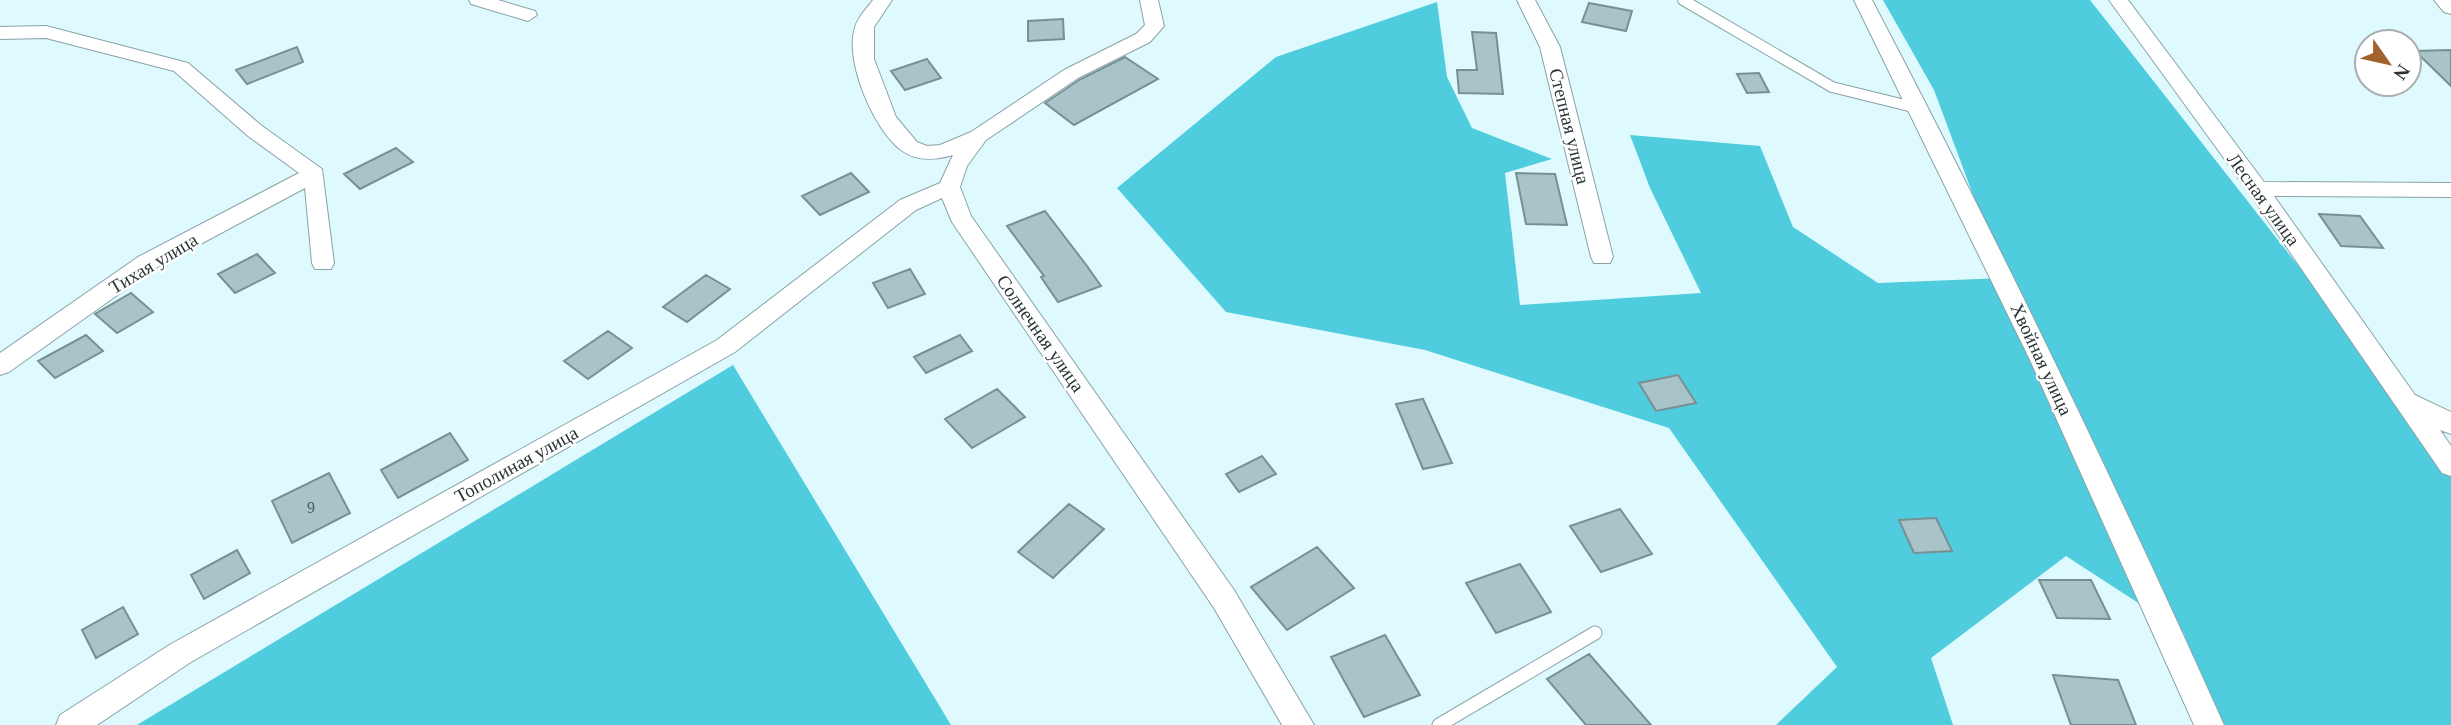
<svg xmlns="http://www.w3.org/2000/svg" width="2451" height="725" font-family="'Times New Roman',serif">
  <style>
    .forest { fill: #4fccdd }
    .building { fill: #a9c4c8; stroke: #779094; stroke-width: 2 }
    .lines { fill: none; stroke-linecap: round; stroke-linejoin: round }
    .service-far1-casing { stroke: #89a3a7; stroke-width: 12 }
    .service-casing { stroke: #89a3a7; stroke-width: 15 }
    .minor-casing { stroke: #89a3a7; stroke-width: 2 }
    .service-far1 { stroke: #fff; stroke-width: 10 }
    .service { stroke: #fff; stroke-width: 13 }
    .minor { fill: #fff; fill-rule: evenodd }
    .labels { text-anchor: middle; stroke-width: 5; stroke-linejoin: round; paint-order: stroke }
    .number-label { font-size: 16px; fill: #4a595b }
    .street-label { font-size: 19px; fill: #2a3537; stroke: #fff }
  </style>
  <rect width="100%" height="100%" fill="#defafe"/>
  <!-- forest -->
  <path class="forest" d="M1883,0H2090L2430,434L2451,470V725H2222L2183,632L2066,556L1931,658L1953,725H1776L1837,667L1669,428L1425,350L1226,312L1117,188L1276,57L1437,2L1447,77L1472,128L1552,159L1505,173L1520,305L1701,293L1650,188L1630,135L1760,146L1793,227L1878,283L2004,278L1934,90Z
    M733,365L951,725H137Z"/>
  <!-- building -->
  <path class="building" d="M1589,3L1632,11L1626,31L1582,22Z
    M1063,19L1064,39L1028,41V21Z
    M1472,32L1496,33L1503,94L1459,93L1457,70H1477Z
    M297,47L303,62L247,84L236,70Z
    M2451,50V86L2415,51Z
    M1125,57L1158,79L1074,125L1045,103L1079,80Z
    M927,59L941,78L905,90L891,71Z
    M1759,73L1769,92L1747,93L1737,74Z
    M396,148L413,162L360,189L344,174Z
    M851,173L869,192L820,215L802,196Z
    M1516,173L1555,174L1567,225L1526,224Z
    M1045,211L1087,266L1101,286L1058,302L1041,277L1044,276L1007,226Z
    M2319,214L2360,216L2383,248L2341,246Z
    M257,254L275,273L235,293L218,274Z
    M910,269L925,294L888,308L873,283Z
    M706,275L730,289L687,322L663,307Z
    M131,293L153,312L117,333L95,314Z
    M608,331L632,348L588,379L564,361Z
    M86,335L103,351L55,378L38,361Z
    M960,335L972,351L926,373L914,357Z
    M1678,375L1696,403L1656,411L1639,383Z
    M997,389L1025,417L972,448L945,419Z
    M1423,399L1452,463L1423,469L1396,404Z
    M450,433L468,460L398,498L381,470Z
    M1262,456L1276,474L1239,492L1226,474Z
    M329,473L350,513L292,543L272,501Z
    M1069,504L1104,529L1053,578L1018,552Z
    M1620,509L1652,554L1601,572L1570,526Z
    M1936,518L1952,551L1914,553L1899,520Z
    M1317,547L1354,588L1287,630L1251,587Z
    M237,550L250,573L204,599L191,575Z
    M1520,564L1551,612L1496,633L1466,583Z
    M2039,580H2091L2110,619L2057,618Z
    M123,607L138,634L96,658L82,630Z
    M1385,635L1420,695L1364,717L1331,657Z
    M1589,654L1651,725H1586L1547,679Z
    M2053,675L2118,680L2136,725H2071Z"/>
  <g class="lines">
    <defs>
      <path id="service-far1" d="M1683,0L1832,87L1921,109"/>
      <path id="service" d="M1439,725L1595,633"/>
      <path id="minor" d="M469,0H498L535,11L537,15L528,21L471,4Z
        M873,0H892L874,27V59L896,117L917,142L927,146L940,145L971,132L1064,70L1136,34L1145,25L1140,0H1158L1164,26L1150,42L1078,78L986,140L967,166L960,187L971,216L1234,590L1314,725H1282L1214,608L952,222L942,198L916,210L735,352L191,662L97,725H56L60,715L171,644L717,340L900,200L940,183L953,155C936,160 917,162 901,150C874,130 844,61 855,27C858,17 867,8 873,0Z
        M1517,0H1535L1560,47L1613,257L1610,263H1594L1591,257L1540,47Z
        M1854,0H1872C1997,238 2114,480 2224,725H2194L2030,360Z
        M2109,0H2128L2264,182L2451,183V197L2274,196L2415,395L2451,412V434L2440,430L2451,446V476L2442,473L2250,194Z
        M2434,0H2451V14L2444,12Z
        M46,26L188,63L262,126L322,169L334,263L331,269H315L312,263L305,188L154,269L9,372L0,375V353L138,257L299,173L248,136L174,71L46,38L0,39V27Z"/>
    </defs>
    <!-- service-far1 casing -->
    <use href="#service-far1" class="service-far1-casing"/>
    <!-- service casing -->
    <use href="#service" class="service-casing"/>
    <!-- minor casing -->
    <use href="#minor" class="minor-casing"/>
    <!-- service-far1 -->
    <use href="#service-far1" class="service-far1"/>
    <!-- service -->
    <use href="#service" class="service"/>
    <!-- minor -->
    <use href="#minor" class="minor"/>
  </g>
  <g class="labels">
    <!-- number labels -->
    <g class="number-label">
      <text x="311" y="513">9</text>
    </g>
    <!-- street labels -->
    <g class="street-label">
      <text transform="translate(1570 126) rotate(76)" y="7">Степная улица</text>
      <text transform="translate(2264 199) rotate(54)" y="7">Лесная улица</text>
      <text transform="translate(153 263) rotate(-31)" y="7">Тихая улица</text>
      <text transform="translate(1041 333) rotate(55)" y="7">Солнечная улица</text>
      <text transform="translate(2042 359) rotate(65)" y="7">Хвойная улица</text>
      <text transform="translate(516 464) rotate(-29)" y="7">Тополиная улица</text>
    </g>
  </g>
  <!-- north arrow -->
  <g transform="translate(2388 63) rotate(124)"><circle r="33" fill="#ffffff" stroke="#aaaeaf" stroke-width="2"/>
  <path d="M0-5L12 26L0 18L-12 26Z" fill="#a2622c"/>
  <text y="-10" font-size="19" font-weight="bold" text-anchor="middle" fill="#2a3537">N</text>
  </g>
</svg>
